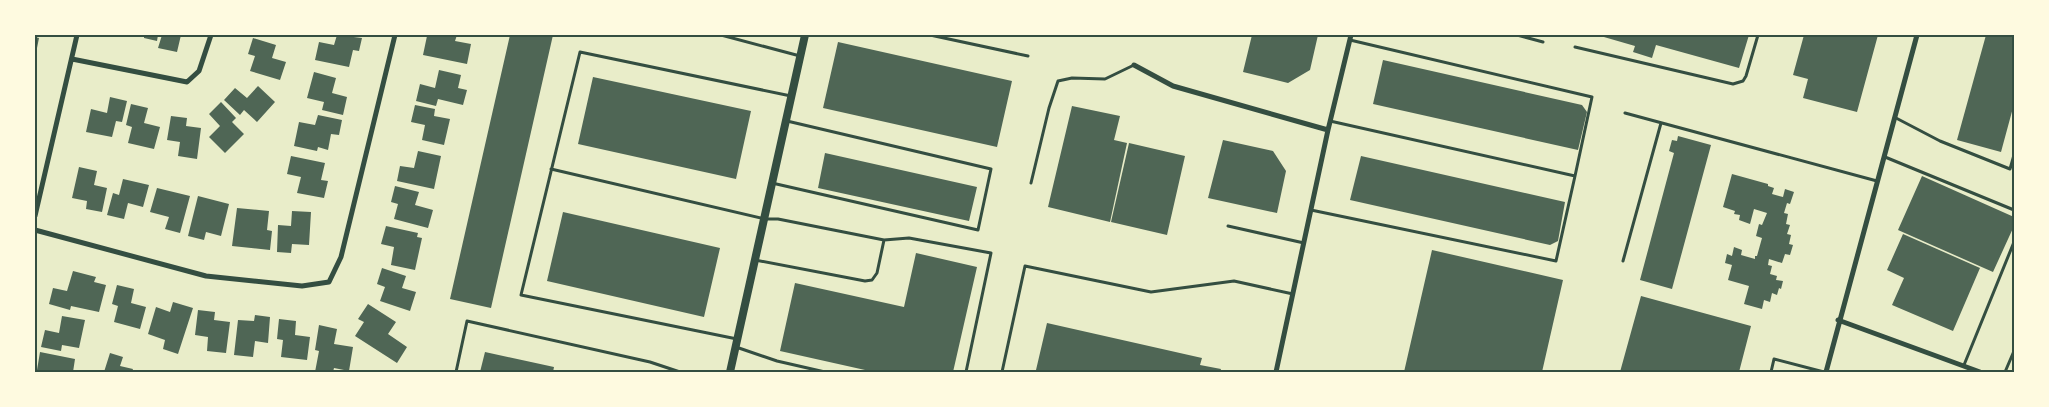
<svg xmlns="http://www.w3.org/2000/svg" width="2049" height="407" font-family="Cabin,sans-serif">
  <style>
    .building { fill: #4f6655 }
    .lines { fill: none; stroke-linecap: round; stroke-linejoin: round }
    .service { stroke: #344e41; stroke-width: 3 }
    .minor { stroke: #344e41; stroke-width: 5 }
    .tertiary { stroke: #344e41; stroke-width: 8 }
    .neatline { fill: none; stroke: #344e41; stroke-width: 2 }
  </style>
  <rect width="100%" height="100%" fill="#e9edc9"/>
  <!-- building -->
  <path class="building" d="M144,35H158L157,41L144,38Z
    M162,35H181L177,52L158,48Z
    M337,35L362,38L359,51L353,50L349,67L315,60L319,42L334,45Z
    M431,35H457L455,41L471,44L467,64L423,55L427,36L431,37Z
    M510,35H553L491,308L450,299Z
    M1252,35H1318L1310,70L1288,83L1243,72Z
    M1597,35H1749L1739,68L1656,45L1652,58L1633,52L1635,46Z
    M1804,35H1878L1857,112L1803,98L1808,79L1793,75Z
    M1986,35H2014V104L2001,152L1957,140Z
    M35,37L39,38L36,53H35Z
    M253,38L276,45L272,58L286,62L280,80L250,71L255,56L248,54Z
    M838,42L1012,81L997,147L823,108Z
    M1383,60L1582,105L1587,112L1578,150L1373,104Z
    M439,70L461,75L458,88L467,90L463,105L438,99L436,106L416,101L420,84L435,88Z
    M314,72L336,78L332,93L347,97L343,115L322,110L324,102L307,98Z
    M593,77L751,111L736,179L578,144Z
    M258,86L275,102L257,122L244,110L240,115L224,100L235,88L247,98Z
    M110,97L127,101L122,122L116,121L112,137L86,132L91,109L107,113Z
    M221,102L236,118L232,122L244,134L225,153L209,137L220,126L209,114Z
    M131,104L148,108L144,123L160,127L154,149L128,143L132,127L126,125Z
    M415,105L435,109L434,116L450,119L444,145L422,140L425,125L411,122Z
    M1072,106L1120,116L1114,140L1127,143L1110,222L1048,207Z
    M318,115L342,120L339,135L331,134L328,150L318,147L317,151L294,146L299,122L315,125Z
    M171,116L187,118L186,126L201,128L197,159L178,156L180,142L167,140Z
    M1678,136L1711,145L1672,289L1640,280L1674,153L1669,151L1672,140L1677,141Z
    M1223,140L1273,151L1286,171L1277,213L1208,198Z
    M1129,143L1185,156L1167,235L1111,222Z
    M418,151L441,156L434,189L397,181L400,166L414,168Z
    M825,153L977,187L969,221L818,188Z
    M291,156L325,163L321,180L328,181L324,198L297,193L301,177L287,174Z
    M1361,156L1565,202L1558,241L1550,245L1350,200Z
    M79,167L97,171L94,185L107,188L102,212L86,209L87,201L72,198Z
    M1732,174L1768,184V186L1774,188L1772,194L1783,197L1785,189L1794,192L1790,204L1787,203L1784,213L1788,214L1786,224L1790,225L1787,234L1791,235L1789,244L1793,245L1790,255L1785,254L1782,263L1769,259L1768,265L1772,266L1770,274L1777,276L1776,280L1783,281L1781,289L1779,288L1777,295L1772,293L1770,302L1764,300L1762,309L1744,304L1749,286L1728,280L1732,265L1725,263L1727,254L1732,256L1734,247L1742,250L1741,255L1755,259V256H1757L1762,238L1756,236L1759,224L1762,225L1767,213L1754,209L1750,224L1739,220L1740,215L1734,214L1735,211L1723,207Z
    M1922,176L2014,217V226L1993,272L1898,230Z
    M123,179L149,185L143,207L128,203L124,219L107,215L113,193L119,195Z
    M395,186L419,192L415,205L433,210L428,228L394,219L398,204L391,202Z
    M157,188L190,196L180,233L165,229L169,217L150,212Z
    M198,196L229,204L221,236L206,232L204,240L188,236Z
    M237,208L269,211L267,230L272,231L270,250L232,246Z
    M292,211L311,212L309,245L292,244L291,253L277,252L278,225L291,226Z
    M563,212L720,248L704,317L547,281Z
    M386,226L418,233L417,237L422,238L415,270L391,265L394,247L381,244Z
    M1903,234L1980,268L1953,331L1892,305L1904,278L1887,270Z
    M1432,250L1563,280L1542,372H1404Z
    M916,253L977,267L953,372H874L780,351L795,283L904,307Z
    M382,268L406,276L402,288L416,292L410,311L380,301L385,287L377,284Z
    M73,271L96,277L94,282L106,285L99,312L71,306L70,310L49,304L53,288L67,291Z
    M117,285L134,289L131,303L146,307L140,329L114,322L118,306L112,304Z
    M1641,296L1751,326L1739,372H1620Z
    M173,302L193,308L178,354L163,349L165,340L148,334L156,307L170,312Z
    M368,304L396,322L388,334L407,347L397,363L355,336L364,322L358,319Z
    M198,310L215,312L214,320L230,322L226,353L207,351L208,337L195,335Z
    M255,315L270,317L268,343L255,341L253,357L234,355L238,320L254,321Z
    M62,316L85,320L79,348L62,345L61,351L41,347L45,330L59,333Z
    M279,319L296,321L295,335L310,337L307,360L281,357L283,340L277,339Z
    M1047,323L1202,358L1200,365L1221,369L1220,372H1043L1036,370Z
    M319,325L337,329L334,344L353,347L349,371L334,368L333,372H315L319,351L315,350Z
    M40,352L75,359L73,372H50L37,370Z
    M485,352L554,367L553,372H480Z
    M110,353L123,357L120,366L133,369L132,372H104Z"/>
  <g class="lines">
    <!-- service -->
    <path class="service" d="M721,35L800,56
      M930,35L1028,56
      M1517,35L1543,42
      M1575,47L1733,84L1743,81L1746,76L1758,35
      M1625,113L1877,181
      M1896,118L1940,141L2010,169L2014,155
      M1330,121L1575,176L1592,97L1350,40
      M1885,157L2014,210
      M551,169L765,219H778L884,240L877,273L872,280L865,281L755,260
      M772,183L978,230L991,169L787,121
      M1031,183L1049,108L1058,81L1072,78L1105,79L1134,65
      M1311,210L1556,261L1575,176
      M1228,226L1304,243
      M884,240L909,238L991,253L966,372
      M1623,261L1661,123
      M737,339L521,295L580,52L791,96
      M736,347L777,361L825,372
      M1964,365L2014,242
      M456,372L467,321L650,362L680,372
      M1002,372L1025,266L1151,292L1234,281L1293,294
      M1771,372L1774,359L1824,372
      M2005,372L2014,351"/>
    <!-- minor -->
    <path class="minor" d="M72,59L187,82L199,71L211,35
      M1134,65L1173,86L1328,130
      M35,216L77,35
      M35,230L206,276L302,286L329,282L341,257L395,35
      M1838,320L1980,372
      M1276,372L1328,130L1351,35
      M1826,372L1917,35"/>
    <!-- tertiary -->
    <path class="tertiary" d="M730,372L805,35"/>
  </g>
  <!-- border -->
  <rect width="2049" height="407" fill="none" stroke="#fefae0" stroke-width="72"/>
  <rect x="36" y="36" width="1977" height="335" class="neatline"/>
</svg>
